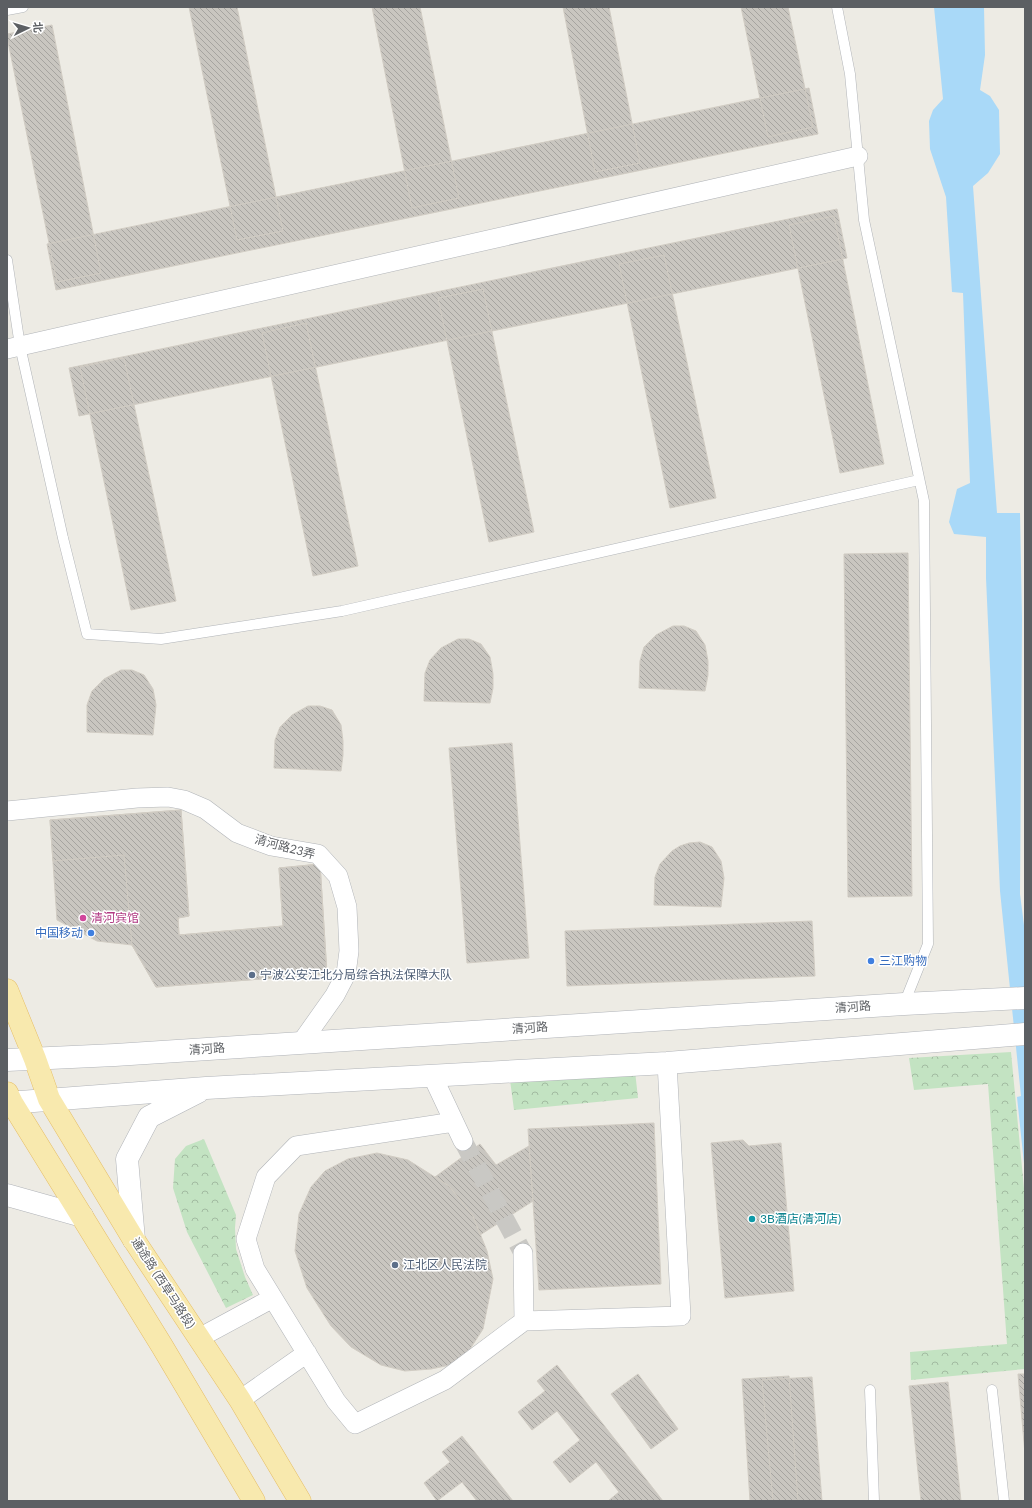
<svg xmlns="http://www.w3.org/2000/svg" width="1032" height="1508" font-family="Lato,'Noto Sans SC',sans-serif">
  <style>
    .forest { fill: url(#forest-crowns) }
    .water { fill: #a9d9f8 }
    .building { fill: url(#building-back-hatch); stroke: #d1ccc3 }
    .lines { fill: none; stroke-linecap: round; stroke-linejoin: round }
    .street-tunnel { stroke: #c9c8c4; stroke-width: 19; stroke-dasharray: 19 10; stroke-linecap: butt }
    .lane-casing { stroke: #b1b4b8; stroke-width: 11 }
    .street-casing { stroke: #b1b4b8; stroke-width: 20 }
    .secondary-casing { stroke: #b0b3b8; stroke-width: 23 }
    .primary-casing { stroke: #e6bd64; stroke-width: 23 }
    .lane { stroke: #fff; stroke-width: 10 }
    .street { stroke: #fff; stroke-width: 19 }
    .secondary { stroke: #fff; stroke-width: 22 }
    .primary { stroke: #f8e9ae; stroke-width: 22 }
    .hotel-dot { fill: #d1479c; stroke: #fff; stroke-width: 1.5 }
    .shop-dot { fill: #3f7fe0; stroke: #fff; stroke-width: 1.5 }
    .service-dot { fill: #5c6f8a; stroke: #fff; stroke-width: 1.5 }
    .culture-dot { fill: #0f9aa8; stroke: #fff; stroke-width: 1.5 }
    .labels { text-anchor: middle; stroke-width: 3; stroke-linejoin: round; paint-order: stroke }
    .street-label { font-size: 12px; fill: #5c5f63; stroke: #fff }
    .hotel-label { font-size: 12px; fill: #b23c85; stroke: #fff; text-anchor: start }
    .shop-label { font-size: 12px; fill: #366cbe; stroke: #fff; text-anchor: end }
    .service-label { font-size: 12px; fill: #4e5e75; stroke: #fff; text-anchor: start }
    .culture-label { font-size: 12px; fill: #0d838f; stroke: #fff; text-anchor: start }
  </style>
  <defs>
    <pattern id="forest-crowns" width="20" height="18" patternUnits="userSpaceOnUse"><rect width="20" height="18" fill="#c3e3c2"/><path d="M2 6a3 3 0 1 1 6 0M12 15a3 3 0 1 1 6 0" fill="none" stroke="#a2bba1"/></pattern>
    <pattern id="building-back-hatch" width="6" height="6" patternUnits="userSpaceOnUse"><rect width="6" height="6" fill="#c9c6c0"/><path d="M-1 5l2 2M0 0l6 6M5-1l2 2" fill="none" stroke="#a6a4a0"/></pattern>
  </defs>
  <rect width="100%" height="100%" fill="#edebe4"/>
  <!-- forest -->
  <path class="forest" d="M1011,1052L1025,1199V1369L911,1380L910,1352L1007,1344L988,1084L914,1090L909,1058Z
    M635,1071L638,1098L514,1110L510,1080Z
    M204,1139L236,1215L235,1228L236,1249L245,1277L253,1295L226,1308L187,1232L173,1188L175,1159L186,1146Z"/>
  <!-- water -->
  <path class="water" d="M934,7H984L985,55L980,90L990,96L999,110L1000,154L988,173L973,186L997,513H1020L1022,619L1020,894L1025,933V1173L1017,1097L1021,1096L1000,891L986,578V537L954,534L949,522L957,489L970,483L963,293L952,292L946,197L930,149L929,121L933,110L943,99Z"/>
  <!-- building -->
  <path class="building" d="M189,7H237L283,231L237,240Z
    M372,7H420L459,198L412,208Z
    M563,7H609L640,163L595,172Z
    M741,7H788L813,127L768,137Z
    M52,25L101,273L57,282L7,37V34Z
    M809,88L818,134L56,290L47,244Z
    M837,209L847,258L79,416L69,368Z
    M834,216L884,464L840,473L789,225Z
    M664,255L716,498L670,508L619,264Z
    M483,289L534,532L489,542L438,298Z
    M306,323L358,566L313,576L262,333Z
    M124,358L176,601L131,610L80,367Z
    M908,553L912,896L848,897L844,554Z
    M673,626H684L696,631L705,645L708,661V675L705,691L639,688L640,661L644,647L656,635Z
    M458,639H469L481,644L490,657L493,674V688L490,703L424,701L425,673L430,660L441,648Z
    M121,670H132L144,675L153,689L156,705L153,735L87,732V705L92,691L104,679Z
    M308,706H320L332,710L341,725L343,741V755L341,771L274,768L275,740L280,727L292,715Z
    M512,743L529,958L467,963L449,748Z
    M181,810L189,916L178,918L179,935L283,926L279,868L320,864L327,974L156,987L132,945L124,855L53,861L50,820Z
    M181,810L189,916L178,918L179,935L283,926L279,868L320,864L327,974L156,987L132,945L97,941L57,920L50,820Z
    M700,842L712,847L721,861L724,878L721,907L654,905L655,877L660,864L672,851L680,846L689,843Z
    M812,921L815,976L567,986L565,931Z
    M654,1123L661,1284L539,1290L528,1129Z
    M743,1140L749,1146L781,1143L794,1291L725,1298L711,1143Z
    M480,1144L496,1165L529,1146L533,1201L480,1235L473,1216L449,1186L435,1177Z
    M377,1153L408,1160L449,1186L473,1216L487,1251L493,1279L483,1329L470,1349L450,1365L431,1369L405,1371L381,1365L351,1347L331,1326L307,1288L295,1251L299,1214L311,1187L325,1171L348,1159Z
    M557,1365L663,1501H608L619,1492L596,1462L570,1483L553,1462L580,1440L557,1411L532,1430L518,1412L545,1391L537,1381Z
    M638,1374L678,1429L651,1449L611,1394Z
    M1018,1374H1025V1454Z
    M789,1376L798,1501H750L742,1379Z
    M812,1377L822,1501H773L762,1380Z
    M948,1382L961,1501H921L909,1386Z
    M462,1436L513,1501H477L462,1482L437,1501L424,1483L450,1462L442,1452Z"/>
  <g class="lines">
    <!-- street-tunnel -->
    <path class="street-tunnel" d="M463,1141L523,1253"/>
    <defs>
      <path id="lane" d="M837,7L850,74L864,220L924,501L928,944L904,1004
        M7,10L23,7
        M7,260L20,346L63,538L87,634L161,639L342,611L919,480
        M870,1390L874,1501
        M992,1390L1004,1501"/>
      <path id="street" d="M7,349L858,156
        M7,811L137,798L168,797L184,800L205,809L237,833L271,846L318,854L338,876L347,907L349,951L346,974L335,995L301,1043
        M432,1075L463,1141
        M454,1122L296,1146L266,1177L246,1239L255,1269L336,1401L355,1424L445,1380L524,1321L523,1253
        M524,1321L681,1316L667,1063
        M199,1338L273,1298
        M240,1400L307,1353"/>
      <path id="secondary" d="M7,1060L115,1055L904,1004L1025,998
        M7,1103L206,1088L667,1063L1025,1034
        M7,1195L82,1216
        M134,1240L127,1159L149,1117L198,1092"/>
      <path id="primary" d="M7,990L35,1059L49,1099L134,1240L240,1400L300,1501
        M7,1093L12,1103L162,1346L254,1501"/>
    </defs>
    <!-- lane casing -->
    <use href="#lane" class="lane-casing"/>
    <!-- street casing -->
    <use href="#street" class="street-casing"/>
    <!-- secondary casing -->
    <use href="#secondary" class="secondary-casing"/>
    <!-- primary casing -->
    <use href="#primary" class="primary-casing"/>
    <!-- lane -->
    <use href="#lane" class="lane"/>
    <!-- street -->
    <use href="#street" class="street"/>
    <!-- secondary -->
    <use href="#secondary" class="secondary"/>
    <!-- primary -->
    <use href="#primary" class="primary"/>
  </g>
  <!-- markers -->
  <circle class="hotel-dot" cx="83" cy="918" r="4"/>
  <g class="shop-dot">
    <circle cx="91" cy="933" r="4"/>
    <circle cx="871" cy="961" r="4"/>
  </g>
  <g class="service-dot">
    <circle cx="252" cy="975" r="4"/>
    <circle cx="395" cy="1265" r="4"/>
  </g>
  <circle class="culture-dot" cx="752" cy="1219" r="4"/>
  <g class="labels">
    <!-- street labels -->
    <g class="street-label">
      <text transform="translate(285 847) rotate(15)" y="4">清河路23弄</text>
      <text transform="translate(853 1007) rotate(-4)" y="4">清河路</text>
      <text transform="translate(530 1028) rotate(-4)" y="4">清河路</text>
      <text transform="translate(207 1049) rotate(-4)" y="4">清河路</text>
      <text transform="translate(163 1283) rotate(57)" y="4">通途路 (西草马路段)</text>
    </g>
    <!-- hotel labels -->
    <g class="hotel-label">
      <text x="91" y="922">清河宾馆</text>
    </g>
    <!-- shop labels -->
    <g class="shop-label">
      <text x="83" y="937">中国移动</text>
      <text x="879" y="965" text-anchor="start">三江购物</text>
    </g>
    <!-- service labels -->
    <g class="service-label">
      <text x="260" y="979">宁波公安江北分局综合执法保障大队</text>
      <text x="403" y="1269">江北区人民法院</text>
    </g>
    <!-- culture labels -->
    <g class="culture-label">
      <text x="760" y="1223">3B酒店(清河店)</text>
    </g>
  </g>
  <!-- border -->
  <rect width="1032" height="1508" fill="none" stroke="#5c5f63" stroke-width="16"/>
  <!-- north arrow -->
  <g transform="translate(28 28) rotate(85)" stroke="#ffffff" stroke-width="3" paint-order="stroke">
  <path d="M0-3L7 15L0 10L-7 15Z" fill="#5c5f63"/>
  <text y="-6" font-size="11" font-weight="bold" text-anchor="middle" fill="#5c5f63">北</text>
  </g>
</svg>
